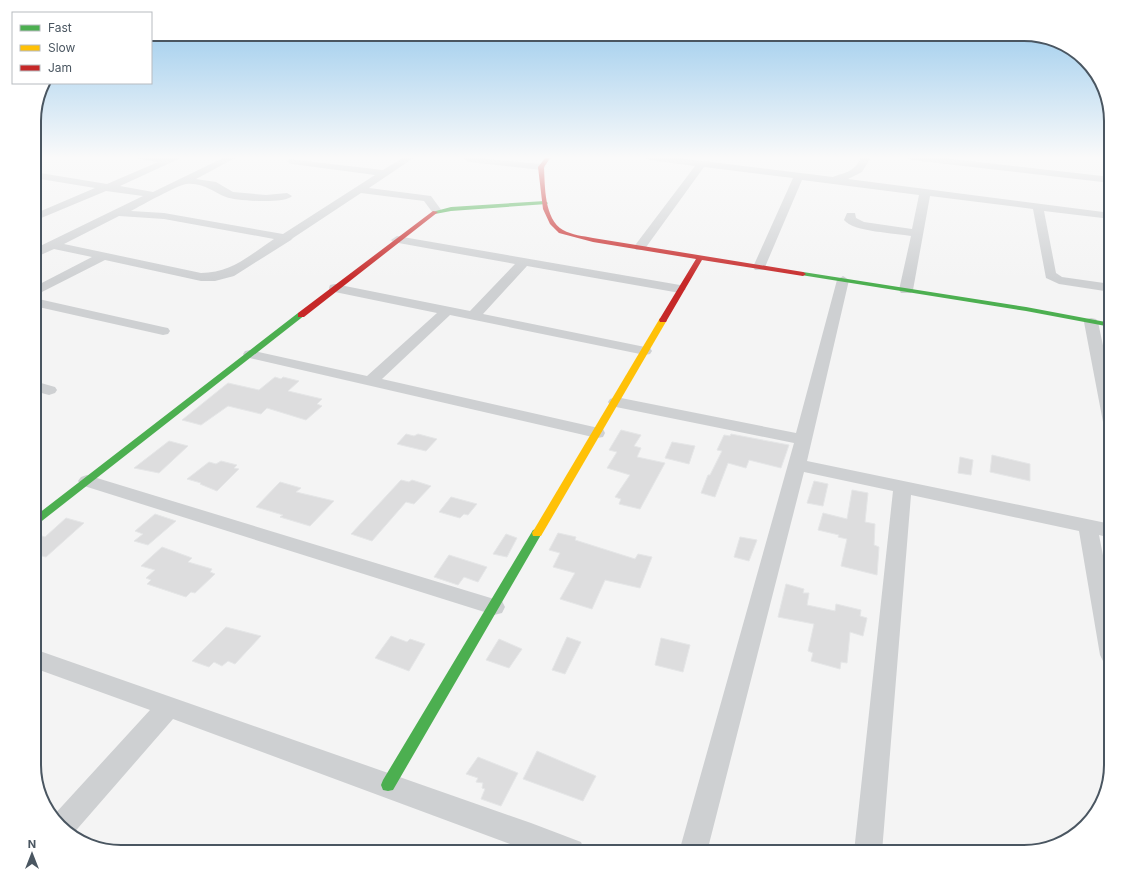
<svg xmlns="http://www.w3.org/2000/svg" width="1145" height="886" font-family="Inter,sans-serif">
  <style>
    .building { fill: #ddddde; stroke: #e5e6e7 }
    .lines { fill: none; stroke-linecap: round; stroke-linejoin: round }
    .street { fill: #ced0d2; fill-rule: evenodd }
    .fast { fill: #4caf50; fill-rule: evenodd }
    .slow { fill: #ffc107; fill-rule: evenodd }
    .jam { fill: #c62828; fill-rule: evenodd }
    .rim { fill: none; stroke: #4a5661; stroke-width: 2 }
  </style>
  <rect width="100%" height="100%" fill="#f4f4f4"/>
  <!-- building -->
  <path class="building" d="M275,377L281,379L283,377L299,381L288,391L322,399L317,404L322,406L306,420L267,408L261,414L228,406L201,425L182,420L228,383L259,390Z
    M621,430L641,435L634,446L641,448L637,457L665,463L640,509L619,504L621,499L615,497L630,475L607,468L617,452L609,450Z
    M406,434L414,436L418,434L437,439L426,451L397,444Z
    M731,434L789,445L781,468L749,460L746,468L728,463L715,497L701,493L708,475H710L722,451L717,450L724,435L730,436Z
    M169,441L188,446L159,473L134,468Z
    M672,442L695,446L689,464L665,458Z
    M992,455L1030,464V481L990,472Z
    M960,457L973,460L971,475L958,473Z
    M221,461L237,465L234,468L239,469L217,491L200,484L201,483L187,479L209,462L216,464Z
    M401,480L409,482L412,480L431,486L414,504L406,502L372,541L351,534Z
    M814,481L828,484L823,506L807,503Z
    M280,482L301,488L296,492L334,501L310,526L280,517L283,515L256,507Z
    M852,490L868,493L865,522L875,524L874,545L879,547L877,575L841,566L847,539L838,537L839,535L818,530L823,513L847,519Z
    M451,497L477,504L468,515L464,514L460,518L439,512Z
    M155,514L176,521L148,545L134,541L143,534L135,531Z
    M66,518L84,523L46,557L34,554V539L39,535L45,537Z
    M558,533L576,537L575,540L635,559L638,554L652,557L640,588L605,580L592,609L560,599L575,573L553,567L560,553L549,550Z
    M506,534L517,538L507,557L493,554Z
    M740,537L757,540L749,561L734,557Z
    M162,547L192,558L188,562L212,569L210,572L215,574L195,593L191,592L186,597L147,584L151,580L146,578L155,570L141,566Z
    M449,555L487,567L478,582L464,577L458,585L434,577Z
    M786,584L804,589L803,593H809L807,605L835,611L836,604L861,610L860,616L867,618L863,636L850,632L847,663L841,662L840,669L811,661L813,653L808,651L814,624L778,617Z
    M226,627L261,636L235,664L228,661L222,666L214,662L209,667L192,661Z
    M391,636L407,642L410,639L425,644L409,671L375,658Z
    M567,637L581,642L565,674L552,670Z
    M661,638L690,645L683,672L655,665Z
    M499,639L522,649L509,668L486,660Z
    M537,751L596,776L583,801L523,779Z
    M478,757L518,773L501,806L481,799L485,789L482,788L483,783L476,782L478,778L466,774Z"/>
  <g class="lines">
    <!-- street -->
    <path class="street" d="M137,157H183L120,186L153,192L225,157H237L196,179L216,182L233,192L266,195L287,193L292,196C286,204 236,201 226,197C213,192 203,182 186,184C178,185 142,205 131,211L164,213L283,234L375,175L292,164L289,163L287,161L289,159L383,170L404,157H415L369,188L431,196L442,211L441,213H433L424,201L361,193L293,238L291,240L234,276L215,281H201L105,260L34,296V287L92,257L54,249L34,258V249L143,196L106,191L34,221V214L95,188L34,178V172L107,184L158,162L139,159ZM119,216L164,219L274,239C250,255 231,273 201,273L64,244Z
      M466,157L541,164L546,167L541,170L469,162L464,159Z
      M644,157H670L833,177C846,172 855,172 861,157H871L862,172L848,179L1111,213V219L1044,211L1056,273L1062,277L1111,284V292L1059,284L1046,278L1033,209L930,196L913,290L911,293H901L899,290L911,236C896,233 853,232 844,220L847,213H855L856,218L864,222L912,229L919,195L802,180L765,267L763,270H755L753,267L793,178L704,167L644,250H636L634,247L636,244L695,166L649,160Z
      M906,157H935L1111,177V183L911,160Z
      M397,236L680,285L686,289L680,293L527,266L483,314L645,347L650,348L652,351L650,354L645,355L450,315L382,379L603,429L605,433L603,437L597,438L245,357L243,354L245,351L250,350L367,376L437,313L330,291L329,288L330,285L335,284L470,311L515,264L393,242L391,240Z
      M843,276L849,280L807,461L1111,524V538L1099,535L1111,596V664L1103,661L1100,655L1079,531L911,495L882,852H854L893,491L804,472L707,852H679L794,443L616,407L610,405L608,402L610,399L616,397L796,433L837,280Z
      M34,298L163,327L168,328L170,331L168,334L163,335L34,306Z
      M1091,318L1096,319L1098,322L1111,383V427L1105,425L1103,422L1084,322L1086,319Z
      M34,381L55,387L57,390L55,393L49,395L34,391Z
      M87,475L494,599L502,601L505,607L502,613L494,615L81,485L78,481L81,477Z
      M34,649L531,823L581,842L585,852H510L513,845L173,719L72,835L68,834L53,816L150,710L34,668Z"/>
    <!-- fast -->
    <path class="fast" d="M545,201L548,203L547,204L451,211L435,214L432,212L451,207Z
      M803,272L1026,307L1111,323V327L1026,311L801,275L800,274Z
      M298,313H304L305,315L38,524L34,525V517Z
      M537,529L541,530L542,533L393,790L388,791L383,790L381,785L383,780L533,530Z"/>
    <!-- slow -->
    <path class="slow" d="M660,318H666L667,320L541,536H533L532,533Z"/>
    <!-- jam -->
    <path class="jam" d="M546,157H551L544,167C545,186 544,219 563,230C572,235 583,236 593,238L803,272L806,274L803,276L702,260L667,320L666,322H660L659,320L696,259L593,242L559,233L550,224L543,209L538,167Z
      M433,211L438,212L304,317H298V313Z"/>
  </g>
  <!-- sky -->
  <linearGradient id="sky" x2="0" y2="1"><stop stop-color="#91c6eb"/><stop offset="0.56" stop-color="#fafafa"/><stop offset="1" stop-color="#fafafa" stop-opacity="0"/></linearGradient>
  <rect width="1145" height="281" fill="url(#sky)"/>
  <!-- crop -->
  <path d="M0 0H1145V886H0ZM121 41H1024A80 80 0 0 1 1104 121V765A80 80 0 0 1 1024 845H121A80 80 0 0 1 41 765V121A80 80 0 0 1 121 41Z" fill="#fff" fill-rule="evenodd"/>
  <path class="rim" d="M121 41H1024A80 80 0 0 1 1104 121V765A80 80 0 0 1 1024 845H121A80 80 0 0 1 41 765V121A80 80 0 0 1 121 41Z"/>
  <!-- legend -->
  <rect x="12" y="12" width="140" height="72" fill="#ffffff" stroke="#b7bbc0"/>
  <rect x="20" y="25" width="20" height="6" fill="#4caf50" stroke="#b7bbc0"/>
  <text x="48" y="32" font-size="12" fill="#4a5661">Fast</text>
  <rect x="20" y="45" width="20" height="6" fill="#ffc107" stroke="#b7bbc0"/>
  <text x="48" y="52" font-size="12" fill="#4a5661">Slow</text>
  <rect x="20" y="65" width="20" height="6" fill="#c62828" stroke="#b7bbc0"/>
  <text x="48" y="72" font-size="12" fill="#4a5661">Jam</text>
  <!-- north arrow -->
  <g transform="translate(32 854)" stroke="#ffffff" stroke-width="3" paint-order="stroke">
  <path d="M0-3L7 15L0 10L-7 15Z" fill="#4a5661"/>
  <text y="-6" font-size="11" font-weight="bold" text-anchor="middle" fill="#4a5661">N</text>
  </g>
</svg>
